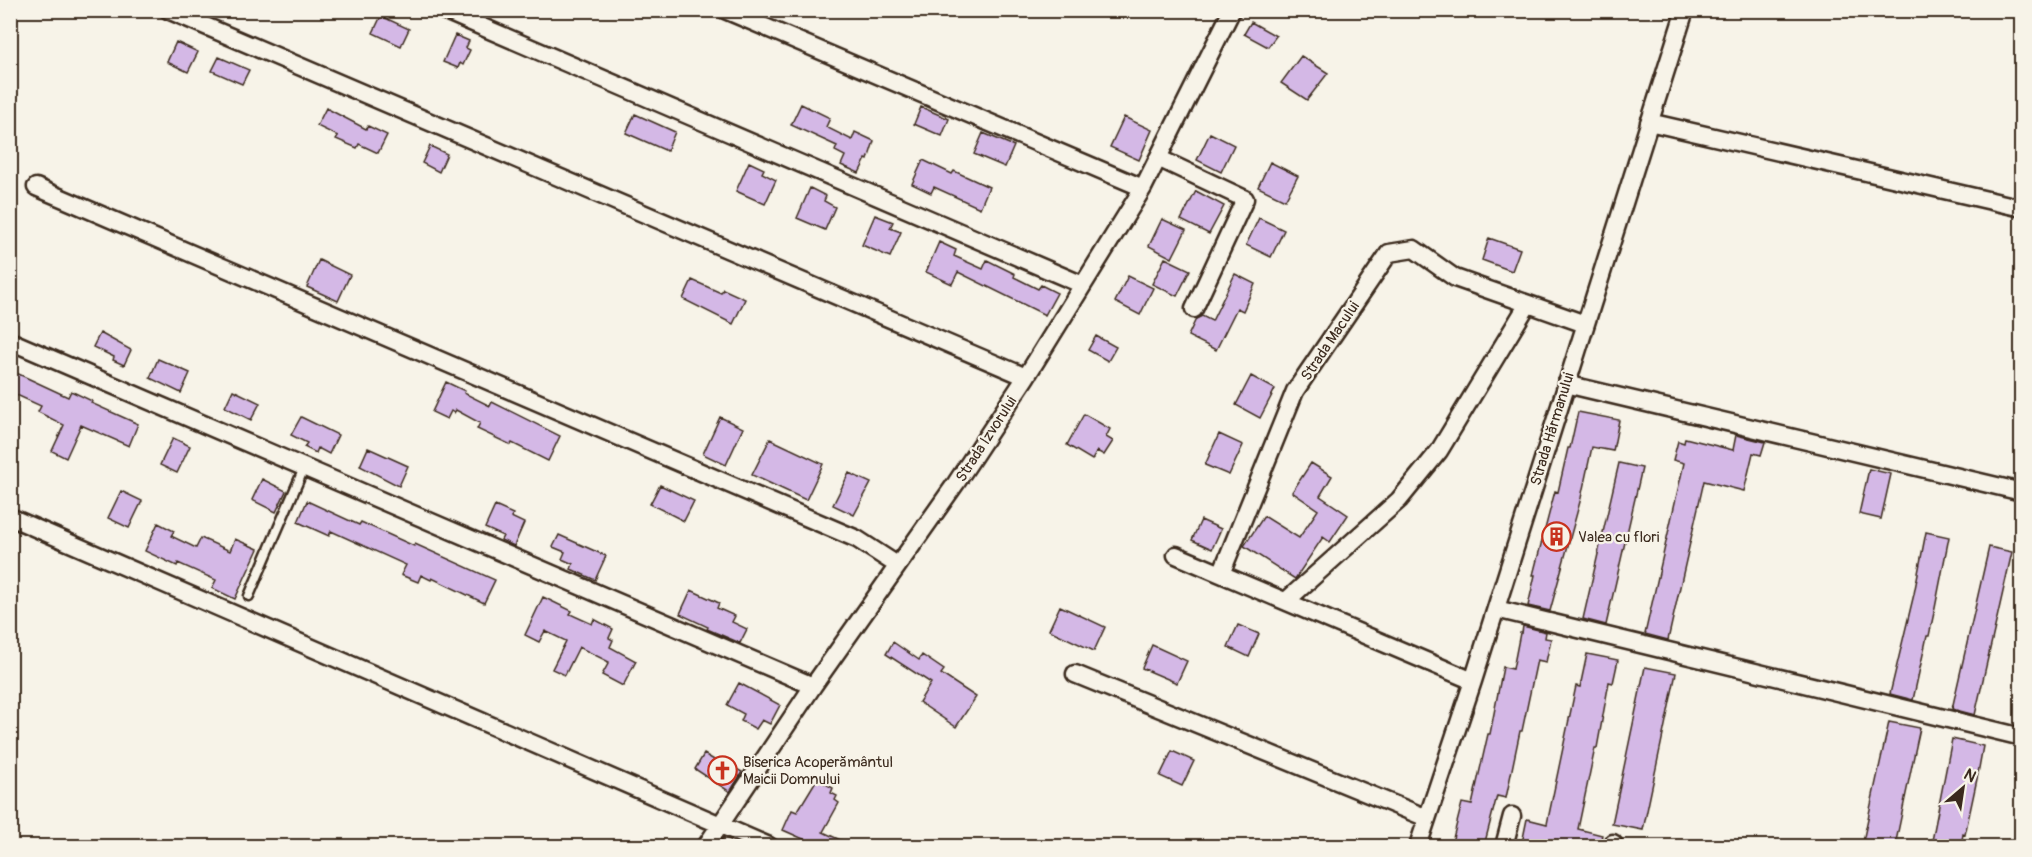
<svg xmlns="http://www.w3.org/2000/svg" width="2032" height="857" font-family="Pangolin,sans-serif">
  <style>
    .building { fill: #d4b8e6; stroke: #3b2a1e; stroke-width: 1.5 }
    .lines { fill: none; stroke-linecap: round; stroke-linejoin: round }
    .lane-casing { stroke: #3b2a1e; stroke-width: 13 }
    .street-casing { stroke: #3b2a1e; stroke-width: 21 }
    .lane { stroke: #f7f3e8; stroke-width: 8 }
    .street { stroke: #f7f3e8; stroke-width: 16 }
    .labels { text-anchor: middle; stroke-width: 4.5; stroke-linejoin: round; paint-order: stroke }
    .street-label { font-size: 15px; fill: #3b2a1e; stroke: #f7f3e8 }
    .poi-label { font-size: 15px; fill: #3b2a1e; stroke: #f7f3e8; text-anchor: start }
  </style>
  <rect width="100%" height="100%" fill="#f7f3e8"/>
  <filter id="ink" filterUnits="userSpaceOnUse"><feTurbulence type="fractalNoise" baseFrequency=".0167" numOctaves="2"/><feDisplacementMap in="SourceGraphic" scale="12" xChannelSelector="R" yChannelSelector="G"/><feConvolveMatrix kernelMatrix="1 2 1 2 8 2 1 2 1" color-interpolation-filters="sRGB"/></filter>
  <g filter="url(#ink)">
    <!-- building -->
    <path class="building" d="M381,16L409,29L401,46L373,33Z
      M1251,22L1276,36L1268,47L1244,34Z
      M455,35L469,41L466,48L470,50L463,65L460,63L458,68L443,62Z
      M176,42L198,52L188,72L167,62Z
      M1301,56L1328,73L1307,100L1281,83Z
      M219,57L249,70L242,84L212,71Z
      M801,104L830,118L826,127L852,140L855,132L874,141L868,160L866,159L859,173L841,165L845,156L835,151L837,146L791,125Z
      M921,107L949,119L942,136L914,124Z
      M326,108L366,129L368,126L387,135L378,153L359,144L357,148L336,139L338,136L317,126Z
      M635,114L675,132L667,151L626,133Z
      M1124,117L1152,130L1139,160L1110,147Z
      M983,133L1014,146L1005,167L974,154Z
      M1210,133L1234,145L1221,172L1197,160Z
      M430,146L447,154L439,172L422,163Z
      M923,160L952,174L954,171L989,187L980,208L934,187L931,193L912,184Z
      M749,162L764,169L762,173L776,180L765,204L736,191Z
      M1270,162L1298,176L1285,200L1258,187Z
      M810,188L826,196L824,201L835,207L825,230L797,218Z
      M1196,191L1224,206L1209,234L1181,220Z
      M875,215L893,222L890,228L901,232L890,257L862,245Z
      M1259,218L1284,230L1271,257L1246,245Z
      M1162,219L1186,230L1172,258L1149,246Z
      M1489,238L1520,249L1512,271L1482,260Z
      M939,242L956,250L954,256L983,269L987,260L1015,274L1014,277L1038,289L1041,285L1057,293L1045,315L958,272L952,284L926,272Z
      M1165,258L1190,270L1177,296L1152,284Z
      M319,260L350,275L338,301L307,287Z
      M1235,274L1255,284L1243,311L1237,308L1216,350L1188,336L1196,319L1202,316L1212,321Z
      M1128,276L1153,288L1140,315L1115,302Z
      M692,280L721,293L723,289L745,299L733,324L683,299Z
      M100,333L131,350L124,365L113,360L114,357L93,347Z
      M1096,336L1116,347L1108,361L1088,350Z
      M158,359L190,373L181,393L150,378Z
      M10,370L68,397L71,391L92,401L91,403L138,424L129,446L81,425L66,458L52,451L64,425L38,412L41,406L10,392Z
      M1251,376L1275,389L1260,418L1236,405Z
      M446,382L465,391L464,393L490,406L492,402L560,436L548,461L512,443L511,445L477,429L480,423L456,410L454,413L451,411L447,419L432,412Z
      M233,390L260,403L251,420L225,407Z
      M1578,412L1619,420L1613,451L1592,447L1581,498L1550,611L1528,606L1535,575H1533L1555,491L1558,492L1568,448H1570Z
      M1084,414L1110,429L1106,437L1113,441L1104,455L1097,451L1092,460L1067,445Z
      M301,417L338,435L329,454L318,448L316,453L304,447L307,443L291,435Z
      M720,417L743,428L726,465L703,454Z
      M1219,434L1243,445L1229,475L1205,465Z
      M1736,435L1765,442L1761,455L1753,453L1744,491L1704,481L1668,640L1645,634L1684,463L1673,460L1678,441L1684,443L1685,438L1733,450Z
      M173,438L190,446L177,473L160,465Z
      M770,439L823,464L806,500L752,475Z
      M368,448L408,466L399,486L360,466Z
      M1311,463L1332,476L1320,496L1348,515L1330,542L1323,537L1295,579L1244,546L1264,516L1299,538L1318,510L1292,492Z
      M1619,463L1642,468L1606,625L1583,619Z
      M1869,469L1891,474L1881,519L1859,514Z
      M849,473L871,483L854,515L833,505Z
      M262,479L286,491L276,512L252,500Z
      M660,485L694,501L684,521L650,504Z
      M121,491L142,501L129,528L108,518Z
      M307,501L359,525L361,522L414,546L415,544L495,580L484,603L432,578L431,580L421,575L418,582L401,575L406,565L331,531L329,536L298,522Z
      M495,506L513,514L511,517L524,523L514,546L501,540L503,536L485,528Z
      M1201,520L1221,529L1212,549L1192,540Z
      M158,523L174,531L171,536L196,548L201,538L230,551L235,539L258,549L235,599L212,588L216,580L178,563L177,566L145,551Z
      M1926,532L1949,537L1935,608L1929,636H1927L1913,700L1890,694L1914,594Z
      M559,535L606,556L595,580L571,569L573,564L562,559L565,552L553,547Z
      M1989,547L2012,552L1975,715L1952,709Z
      M691,590L719,603L717,608L735,616L732,622L747,629L740,643L707,629L708,627L680,614Z
      M543,597L572,611L570,614L592,624L594,619L613,629L609,638L613,640L610,647L636,661L623,686L602,675L609,662L579,647L565,675L552,669L566,641L545,631L539,642L525,635Z
      M1060,606L1105,627L1094,651L1049,630Z
      M1238,625L1259,634L1249,657L1228,647Z
      M1523,626L1546,632L1545,638L1551,639L1546,662L1537,660L1522,731H1520L1506,798L1497,796L1484,846H1451L1462,803L1472,805L1488,734H1490L1503,667L1513,669L1520,633H1522Z
      M893,642L919,660L922,655L944,670L941,674L976,697L956,727L919,702L931,683L886,654Z
      M1152,645L1187,661L1177,683L1142,668Z
      M1587,654L1618,660L1613,683L1609,682L1597,748H1595L1578,829L1602,835L1599,846H1535L1522,843L1527,819L1547,824L1576,686L1580,687Z
      M1645,667L1676,673L1643,830L1612,824Z
      M739,683L780,705L770,724L762,720L756,729L741,721L744,714L727,705Z
      M1889,722L1920,728L1915,751L1895,846H1862Z
      M1952,739L1983,746L1977,779L1965,835L1963,834L1961,846H1931Z
      M1172,751L1194,761L1182,786L1160,776Z
      M704,754L726,767L728,764L742,772L730,792L695,769Z
      M817,779L833,788L831,793L837,796L835,800L839,803L823,832L853,846H819L783,830L792,810L797,812Z"/>
    <g class="lines">
      <defs>
        <path id="lane" d="M249,596L304,468"/>
        <path id="street" d="M168,10L1026,377
          M443,10L1083,285
          M725,10L1143,188
          M1649,122L2022,208
          M1158,158L1245,199L1194,309
          M36,187L857,539L897,565
          M10,341L813,686
          M1566,384L2022,492
          M10,517L769,846
          M1176,555L1473,681
          M1221,574L1295,391L1389,253L1414,249L1455,278L1585,324
          M1286,601L1399,500L1439,451L1528,304
          M1496,609L2022,737
          M1075,674L1427,818
          M706,846L813,686L956,483L1026,377L1143,188L1232,10
          M1418,846L1473,681L1685,10
          M1504,846L1512,816
          M1612,846L1613,843"/>
      </defs>
      <!-- lane casing -->
      <use href="#lane" class="lane-casing"/>
      <!-- street casing -->
      <use href="#street" class="street-casing"/>
      <!-- lane -->
      <use href="#lane" class="lane"/>
      <!-- street -->
      <use href="#street" class="street"/>
    </g>
  </g>
  <!-- icons -->
  <defs>
    <symbol id="building-ring" viewBox="-11 -11 22 22"><circle r="9.5" fill="#f7f3e8" stroke="#c8321e" stroke-width="1.5"/><path d="M-4-6H4V6H1V3H-1V6H-4ZM-2.5-4.3h1.7v1.8h-1.7ZM.8-4.3h1.7v1.8H.8ZM-2.5-1h1.7V.8h-1.7ZM.8-1h1.7V.8H.8Z" fill="#c8321e"/></symbol>
    <symbol id="church-ring" viewBox="-11 -11 22 22"><circle r="9.5" fill="#f7f3e8" stroke="#c8321e" stroke-width="1.5"/><path d="M-1.2-6h2.4v3.5h3.3v2.4h-3.3V6h-2.4V-.1h-3.3v-2.4h3.3Z" fill="#c8321e"/></symbol>
  </defs>
  <g fill-rule="evenodd">
    <use href="#building-ring" x="1540" y="520" width="33" height="33"/>
    <use href="#church-ring" x="706" y="754" width="33" height="33"/>
  </g>
  <g class="labels">
    <!-- street labels -->
    <g class="street-label">
      <text transform="translate(1330 341) rotate(-56)" y="5">Strada Macului</text>
      <text transform="translate(1552 429) rotate(-73)" y="5">Strada Hărmanului</text>
      <text transform="translate(986 439) rotate(-57)" y="5">Strada Izvorului</text>
    </g>
    <!-- poi labels -->
    <g class="poi-label">
      <text x="1578" y="542">Valea cu flori</text>
      <text x="743" y="767">Biserica Acoperământul<tspan x="743" dy="17">Maicii Domnului</tspan></text>
    </g>
  </g>
  <!-- margin -->
  <rect width="2032" height="857" fill="none" stroke="#f7f3e8" stroke-width="36"/>
  <rect x="18" y="18" width="1996" height="821" fill="none" stroke="#3b2a1e" stroke-width="2" filter="url(#ink)"/>
  <!-- north arrow -->
  <g transform="translate(1963 788) rotate(29)" stroke="#f7f3e8" stroke-width="4.5" paint-order="stroke">
  <path d="M0-4.5L10 22L0 15L-10 22Z" fill="#3b2a1e"/>
  <text y="-9" font-size="16" font-weight="bold" text-anchor="middle" fill="#3b2a1e">N</text>
  </g>
</svg>
